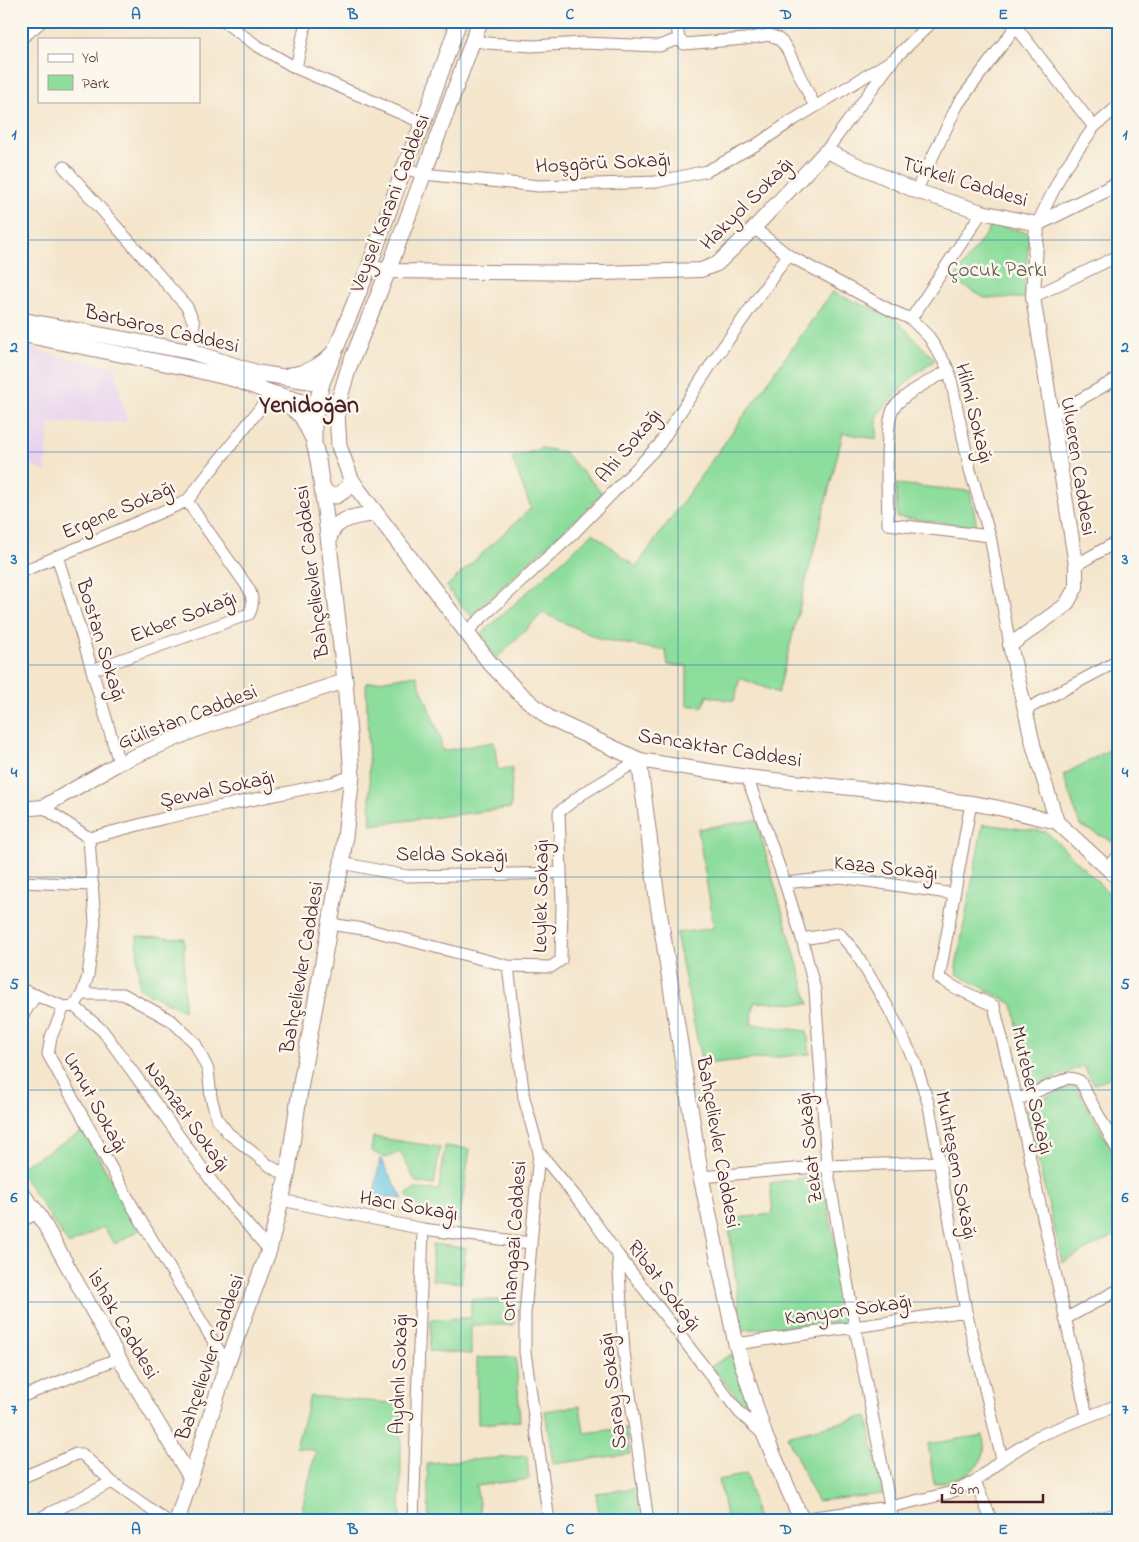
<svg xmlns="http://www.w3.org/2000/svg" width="1139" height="1542" font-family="'Indie Flower',sans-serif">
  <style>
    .built { fill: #e8d2ee }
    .green { fill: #8ddd9c; stroke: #6c7e64 }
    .water { fill: #65c6e3; stroke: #587287 }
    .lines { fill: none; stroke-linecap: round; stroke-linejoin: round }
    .minor-casing { stroke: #9f827b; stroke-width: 13 }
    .tertiary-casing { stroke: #9f827b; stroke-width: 16 }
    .secondary-casing { stroke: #9f827b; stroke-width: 17 }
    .minor { stroke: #fff; stroke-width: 11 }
    .tertiary { stroke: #fff; stroke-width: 14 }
    .secondary { stroke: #fff; stroke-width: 15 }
    .grid { fill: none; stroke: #1f6fb2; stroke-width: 1; stroke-opacity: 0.55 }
    .labels { text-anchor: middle; stroke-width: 5; stroke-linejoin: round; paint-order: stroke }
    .street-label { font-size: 21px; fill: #4a1f2b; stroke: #fbf7ec }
    .park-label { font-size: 21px; fill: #5e584d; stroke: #fbf7ec }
    .quarter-label { font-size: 24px; font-weight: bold; fill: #4a1f2b; stroke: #fbf7ec }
    .neatline { fill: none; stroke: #1f6fb2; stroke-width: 2 }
    .grid-label { font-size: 16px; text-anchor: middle; font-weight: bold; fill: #1f6fb2 }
  </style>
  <rect width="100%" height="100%" fill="#fbf7ec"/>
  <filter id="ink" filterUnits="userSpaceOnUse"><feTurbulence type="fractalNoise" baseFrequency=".02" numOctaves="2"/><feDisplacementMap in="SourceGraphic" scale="10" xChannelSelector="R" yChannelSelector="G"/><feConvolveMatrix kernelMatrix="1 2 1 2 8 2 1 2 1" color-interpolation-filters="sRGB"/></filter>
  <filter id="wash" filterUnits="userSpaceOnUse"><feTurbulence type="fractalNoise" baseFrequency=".0096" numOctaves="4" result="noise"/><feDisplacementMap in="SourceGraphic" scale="20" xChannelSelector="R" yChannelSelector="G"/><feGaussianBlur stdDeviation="1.12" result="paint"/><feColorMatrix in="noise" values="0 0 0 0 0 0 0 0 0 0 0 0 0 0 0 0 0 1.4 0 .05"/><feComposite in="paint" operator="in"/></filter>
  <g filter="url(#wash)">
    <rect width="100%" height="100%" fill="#f4e5cb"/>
    <!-- built -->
    <path class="built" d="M21,347L115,368L127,422L50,423L45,472L21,458Z"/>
    <!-- green -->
    <path class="green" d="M993,224L1029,233L1024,298H985L953,280Z
      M832,292L894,318L935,360L908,381L877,415V439L843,433L778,693L740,678L734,701L707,696L702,707L687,705V666L668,665L666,651L600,639L543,613L496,659L481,634L593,533L636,567Z
      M542,448L564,452L603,494L471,616L446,587L531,508L512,458Z
      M896,484L970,491L977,527L897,517Z
      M416,675L440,737L442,751L494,742L498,770L512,767L511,808L371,825L366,683Z
      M1118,745V838L1113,842L1080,825L1063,775Z
      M756,820L809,1004L754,1002L751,1024L807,1031L810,1054L702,1064L676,933L714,928L698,829Z
      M983,824L1047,832L1118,902V1035L1110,1039L1118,1055V1074L1094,1084L1083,1066L1029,1088L1013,1004L957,974L956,966Z
      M137,936L184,938V1011L139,988Z
      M1075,1085L1118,1160V1234L1062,1262L1025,1106Z
      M84,1131L139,1230L115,1244L103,1227L69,1245L21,1173V1167Z
      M373,1137L440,1147L434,1185L416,1182L400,1152L386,1158L371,1151Z
      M445,1146L470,1149L459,1223L401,1211L410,1200L406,1194L416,1189L439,1190Z
      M822,1175L850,1322L742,1330L728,1219L773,1214L770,1183Z
      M432,1244L466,1248L461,1283L432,1280Z
      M471,1299L513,1301L514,1325H471V1354L429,1351L431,1319L471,1318Z
      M732,1354L747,1398L745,1402H741L711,1366Z
      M516,1357L520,1421L478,1424L477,1358Z
      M310,1396L401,1404V1462L400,1521H299L316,1451L296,1447Z
      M580,1406L584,1433L626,1428L630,1454L553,1464L545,1411Z
      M867,1416L883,1494L817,1501L787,1436Z
      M983,1435C983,1440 985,1446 984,1451C980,1474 954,1480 934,1484L928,1444Z
      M527,1456L529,1479L476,1486L482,1521H429L427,1463Z
      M747,1474L757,1520L727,1521L719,1480Z
      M637,1488L640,1521H600L596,1493Z"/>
    <!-- water -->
    <path class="water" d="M380,1158L403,1199L374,1195Z"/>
  </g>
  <g filter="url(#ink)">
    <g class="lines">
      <defs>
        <path id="minor" d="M223,21L256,45L296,68L423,123
          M445,21L457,27
          M676,21L679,39L684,44L745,39L769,35L777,38L783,43L788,51L815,107
          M1017,28L1094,127
          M21,39L42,21
          M473,40L487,43L532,46L583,43L659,46L679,39
          M296,68L306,21
          M826,151L894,59L933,21
          M64,167L187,307L194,323L192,352
          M404,168L424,174L539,186L656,182L707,171L756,145L790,122L894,59
          M916,191L958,104L1020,21
          M1037,224L1063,171L1094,127L1118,106
          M754,228L788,255L890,310L911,319L929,337L949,370L970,470L990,536L1010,645
          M1033,297L1118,256
          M911,319L982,212
          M949,370C931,381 909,390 895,406C883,419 888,503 888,524L990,536
          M1051,416L1118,378
          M57,556L85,646L119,763
          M1076,565L1118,541
          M21,572L187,501L272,393
          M466,632L573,534L659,445L714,360L788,255
          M92,670L249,614C254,606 253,598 249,589L187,501
          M1025,710L1118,661
          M747,777L785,883L802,939L815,990L827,1166L855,1327L893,1521
          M971,803L939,978L956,988L994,1006L1017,1100L1087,1416
          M43,807L89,838L95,923L88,976L82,994L74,1006L64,1007L51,1037L48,1054L134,1209L227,1364
          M89,838L165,818L332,783L352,776
          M342,863L407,876L561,873
          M1106,867L1118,857
          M21,882L93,885
          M785,883L841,877L954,894
          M330,924L370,930L508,966L551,967L561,960L562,902L559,812L582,794L639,760
          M802,939L839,933L856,953L889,1009L915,1062L929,1106L966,1311L1002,1459
          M508,966L524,1098L539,1152L525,1314V1352L549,1521
          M21,989L64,1007
          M82,994H123L172,1021L195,1043L208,1070L211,1097L217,1119L228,1133L270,1166L287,1176
          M74,1006L103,1031L221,1194L269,1250
          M21,1018L36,995
          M1017,1100L1068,1078L1075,1079L1080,1081L1118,1151
          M539,1152L581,1203L618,1255L739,1412L765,1436
          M701,1177L827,1166L938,1162
          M281,1200L423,1229L530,1243
          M21,1221L38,1213
          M618,1255L624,1352L648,1521
          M1065,1319L1118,1290
          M736,1344L966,1311
          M21,1397L119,1358
          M21,1478L76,1454H82L112,1482L167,1521
          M975,1482L992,1521
          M38,1521L44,1516L112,1482
          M413,1521L423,1229
          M806,1521L814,1517L890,1507L949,1493L975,1482L1002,1459L1038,1436L1118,1405
          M1083,1521L1118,1514"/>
        <path id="tertiary" d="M1037,224L1033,297L1076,565V587L1066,605L1010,645L1034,748L1057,822
          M369,267L388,271L603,273L701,270L717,264L754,228L826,151L916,191L982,212L1037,224L1118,184
          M639,760L747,777L870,790L971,803L999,808L1057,822L1118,878
          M21,809L43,807L119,763L198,729L345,681
          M21,1192L38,1213L119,1358L190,1477"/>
        <path id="secondary" d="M480,21L388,271L349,367L339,400L337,413L339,446L351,479L360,492L489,662L518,692L549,718L639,760L657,898L701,1177L736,1344L765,1436L802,1521
          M21,320L192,352L258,373L322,383
          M21,334L184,367L234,379L272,393L316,406L326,404
          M290,375C307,373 321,366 333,353
          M282,399L302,417L312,437
          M322,484C324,492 328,495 336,496C343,492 350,488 351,479
          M329,542C329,519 359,515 376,514
          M177,1521L227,1364L269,1250L287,1176L302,1077L337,885L342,863L352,776L345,681L325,510L318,460L314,443V425L316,406L322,383L369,267L404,168L423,123L459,21"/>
      </defs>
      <!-- minor casing -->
      <use href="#minor" class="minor-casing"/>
      <!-- tertiary casing -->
      <use href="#tertiary" class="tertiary-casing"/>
      <!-- secondary casing -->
      <use href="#secondary" class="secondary-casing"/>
      <!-- minor -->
      <use href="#minor" class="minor"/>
      <!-- tertiary -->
      <use href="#tertiary" class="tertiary"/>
      <!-- secondary -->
      <use href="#secondary" class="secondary"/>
    </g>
  </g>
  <!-- grid -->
  <path class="grid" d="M244,21V1521M461,21V1521M678,21V1521M895,21V1521M21,240H1118M21,452H1118M21,665H1118M21,877H1118M21,1090H1118M21,1302H1118"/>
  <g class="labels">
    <!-- street labels -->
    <g class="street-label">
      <text transform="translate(603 162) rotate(-3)" y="7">Hoşgörü Sokağı</text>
      <text transform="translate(965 181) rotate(17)" y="7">Türkeli Caddesi</text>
      <text transform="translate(389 203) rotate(-69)" y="7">Veysel Karani Caddesi</text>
      <text transform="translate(746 203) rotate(-45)" y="7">Hakyol Sokağı</text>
      <text transform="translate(162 328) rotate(13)" y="7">Barbaros Caddesi</text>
      <text transform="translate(975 413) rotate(76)" y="7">Hilmi Sokağı</text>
      <text transform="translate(628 445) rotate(-50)" y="7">Ahi Sokağı</text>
      <text transform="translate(1079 466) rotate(81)" y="7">Ulueren Caddesi</text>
      <text transform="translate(118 509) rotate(-23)" y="7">Ergene Sokağı</text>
      <text transform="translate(311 572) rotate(-97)" y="7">Bahçelievler Caddesi</text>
      <text transform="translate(183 616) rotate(-21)" y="7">Ekber Sokağı</text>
      <text transform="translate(102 640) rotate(73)" y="7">Bostan Sokağı</text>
      <text transform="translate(187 716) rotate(-21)" y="7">Gülistan Caddesi</text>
      <text transform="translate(720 747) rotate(9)" y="7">Sancaktar Caddesi</text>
      <text transform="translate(217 788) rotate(-12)" y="7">Şevval Sokağı</text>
      <text transform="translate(452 854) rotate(1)" y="7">Selda Sokağı</text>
      <text transform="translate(886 867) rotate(6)" y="7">Kaza Sokağı</text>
      <text transform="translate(540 896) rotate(-89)" y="7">Leylek Sokağı</text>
      <text transform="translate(301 967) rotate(-80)" y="7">Bahçelievler Caddesi</text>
      <text transform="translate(1033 1090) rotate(77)" y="7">Muteber Sokağı</text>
      <text transform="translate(96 1102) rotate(61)" y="7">Umut Sokağı</text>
      <text transform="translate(188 1116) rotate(54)" y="7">Namzet Sokağı</text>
      <text transform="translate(719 1142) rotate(80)" y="7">Bahçelievler Caddesi</text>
      <text transform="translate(809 1148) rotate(-96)" y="7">Zekat Sokağı</text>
      <text transform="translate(957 1165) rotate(79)" y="7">Muhteşem Sokağı</text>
      <text transform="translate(409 1205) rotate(10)" y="7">Hacı Sokağı</text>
      <text transform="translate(513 1241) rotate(-86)" y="7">Orhangazi Caddesi</text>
      <text transform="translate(665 1285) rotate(53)" y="7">Ribat Sokağı</text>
      <text transform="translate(848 1309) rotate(-8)" y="7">Kanyon Sokağı</text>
      <text transform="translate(124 1324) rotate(60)" y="7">İshak Caddesi</text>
      <text transform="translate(209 1357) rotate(-71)" y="7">Bahçelievler Caddesi</text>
      <text transform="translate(398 1374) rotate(-88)" y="7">Aydınlı Sokağı</text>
      <text transform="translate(612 1391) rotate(-97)" y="7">Saray Sokağı</text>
    </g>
    <!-- park labels -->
    <g class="park-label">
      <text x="997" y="276">Çocuk Parkı</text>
    </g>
    <!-- quarter labels -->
    <g class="quarter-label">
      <text x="309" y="412">Yenidoğan</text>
    </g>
  </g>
  <!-- margin -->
  <rect width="1139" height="1542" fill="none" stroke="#fbf7ec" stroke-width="55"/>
  <!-- legend -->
  <rect x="38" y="38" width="162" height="65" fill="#fbf7ec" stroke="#b4a19f"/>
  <rect x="48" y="54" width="25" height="8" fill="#ffffff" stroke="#b4a19f"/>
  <text x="82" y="62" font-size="15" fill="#4a1f2b">Yol</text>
  <rect x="48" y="75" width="25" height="15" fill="#8ddd9c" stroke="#b4a19f"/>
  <text x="82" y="88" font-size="15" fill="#4a1f2b">Park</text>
  <!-- scale -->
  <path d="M942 1494v8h101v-8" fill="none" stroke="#4a1f2b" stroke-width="2.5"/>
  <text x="949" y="1494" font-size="15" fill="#4a1f2b" stroke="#fbf7ec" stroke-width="4" paint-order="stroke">50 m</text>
  <rect x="28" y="28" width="1084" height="1486" class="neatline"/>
  <g class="grid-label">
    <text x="136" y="19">A</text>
    <text x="353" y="19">B</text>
    <text x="570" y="19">C</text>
    <text x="786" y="19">D</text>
    <text x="1003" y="19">E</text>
    <text x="14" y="139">1</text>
    <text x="1125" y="139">1</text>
    <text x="14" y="352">2</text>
    <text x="1125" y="352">2</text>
    <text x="14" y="564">3</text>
    <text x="1125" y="564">3</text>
    <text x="14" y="777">4</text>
    <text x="1125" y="777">4</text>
    <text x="14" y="989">5</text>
    <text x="1125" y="989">5</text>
    <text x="14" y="1202">6</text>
    <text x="1125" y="1202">6</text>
    <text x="14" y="1414">7</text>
    <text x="1125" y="1414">7</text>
    <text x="136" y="1534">A</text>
    <text x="353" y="1534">B</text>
    <text x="570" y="1534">C</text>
    <text x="786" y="1534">D</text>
    <text x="1003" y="1534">E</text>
  </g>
</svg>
